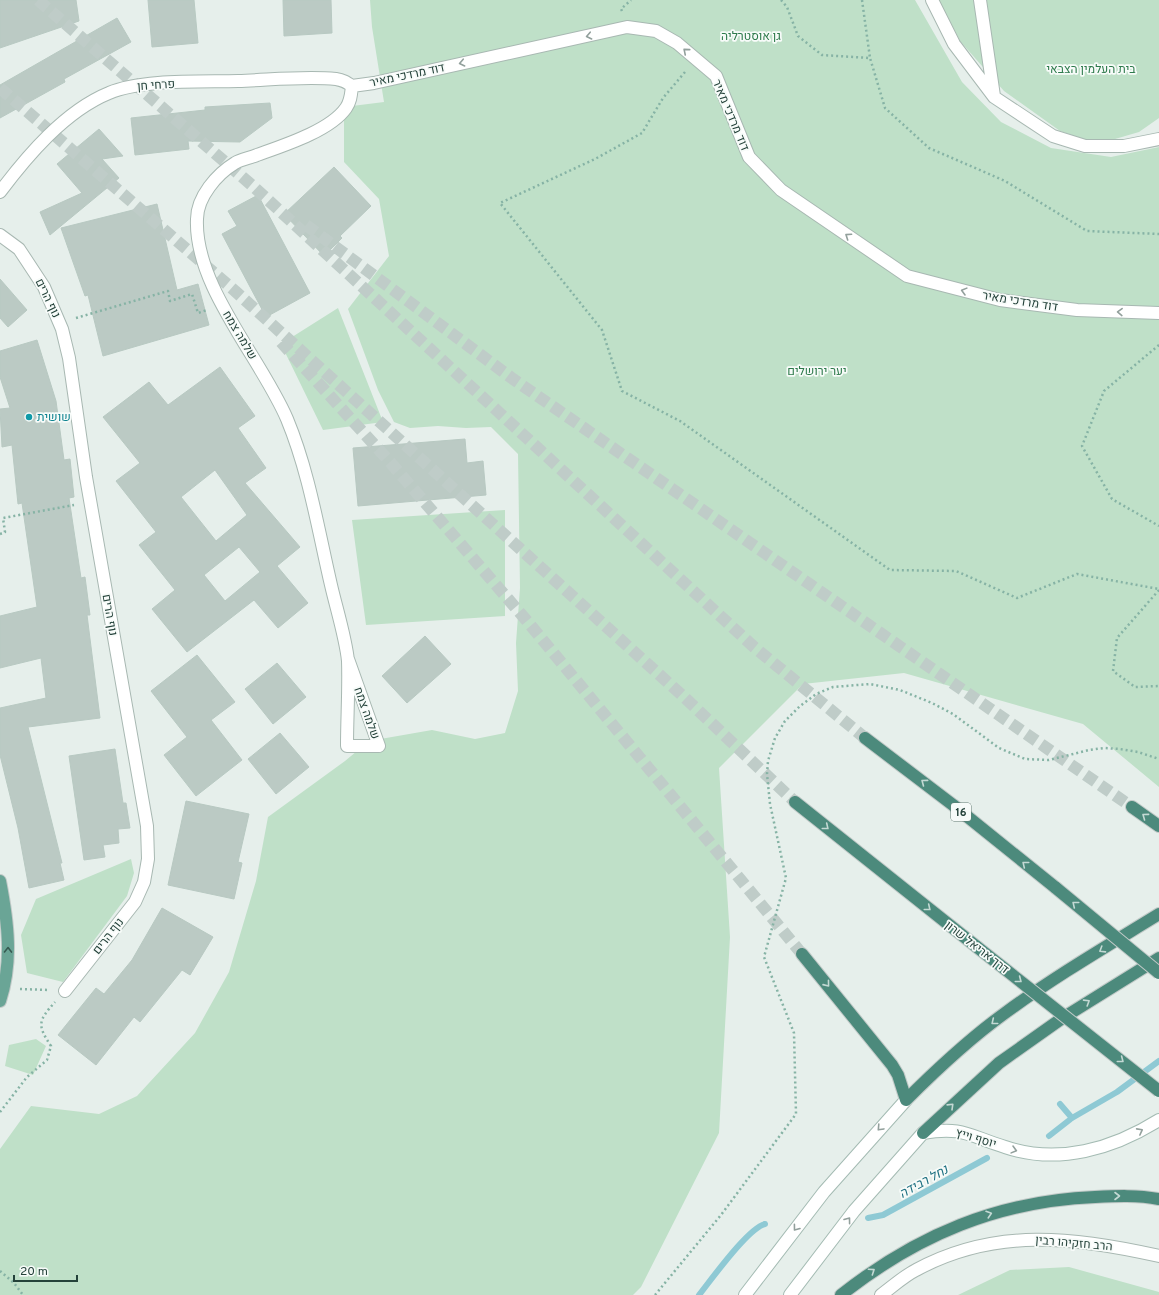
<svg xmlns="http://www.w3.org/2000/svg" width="1159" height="1295" font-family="Overpass,Heebo,sans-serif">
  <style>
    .green { fill: #bfe0c8 }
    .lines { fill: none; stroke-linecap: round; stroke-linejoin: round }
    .stream { stroke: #8ec9d4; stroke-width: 6 }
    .building { fill: #bbcac4; stroke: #b8c9c2; fill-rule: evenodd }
    .trunk-tunnel { stroke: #bfccc8; stroke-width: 12; stroke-dasharray: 12 6; stroke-linecap: butt }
    .service-casing { stroke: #a8b8b2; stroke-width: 14 }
    .minor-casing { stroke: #a8b8b2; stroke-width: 14 }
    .tertiary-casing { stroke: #a8b8b2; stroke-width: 14 }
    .secondary-casing { stroke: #a4bbb3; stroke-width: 14 }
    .primary-casing { stroke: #c2cac8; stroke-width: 14 }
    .trunk-casing { stroke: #c2cac8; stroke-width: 14 }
    .path { stroke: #86b3a5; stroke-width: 2.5; stroke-dasharray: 2 3; stroke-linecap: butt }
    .service { stroke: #fff; stroke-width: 12 }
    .minor { stroke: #fff; stroke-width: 12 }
    .tertiary { stroke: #fff; stroke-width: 12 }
    .secondary { stroke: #fff; stroke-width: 12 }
    .primary { stroke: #6aa596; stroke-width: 12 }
    .trunk { stroke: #4c8a7c; stroke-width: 12 }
    .trunk-bridge-casing { stroke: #c2cac8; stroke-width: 14; stroke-linecap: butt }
    .trunk-bridge { stroke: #4c8a7c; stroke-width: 12 }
    .oneway { stroke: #92a09c }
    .oneway2 { stroke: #c4d9d4 }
    .oneway3 { stroke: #365b51 }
    .culture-dot { fill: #0f9aa8; stroke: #f7fbf9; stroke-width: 1.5 }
    .labels { text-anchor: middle; stroke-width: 3.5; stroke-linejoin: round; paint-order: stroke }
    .shield { fill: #f7fbf9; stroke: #637a73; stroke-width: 1 }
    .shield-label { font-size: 11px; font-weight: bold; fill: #24423a }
    .park-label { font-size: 12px; fill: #2d7a4b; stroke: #f7fbf9 }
    .street-label { font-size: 12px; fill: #24423a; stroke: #f7fbf9 }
    .culture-label { font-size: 12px; fill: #0d838f; stroke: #f7fbf9; text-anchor: start }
    .water-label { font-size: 13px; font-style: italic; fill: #1c6f80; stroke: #f7fbf9 }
  </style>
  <rect width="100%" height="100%" fill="#e6efeb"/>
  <!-- green -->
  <path class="green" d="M370,0H915L962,82L1001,122L1051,148L1111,157L1159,147V787L1083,724L904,673L803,684L719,768L730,937L719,1133L641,1287L633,1295H0V1149L31,1106L99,1114L137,1096L195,1033L229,972L256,881L268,817L345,761L369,741L432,730L475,739L505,733L518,691L516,643L520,588L518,454L491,427L466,428L438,426L410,428L394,422L378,390L348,309L389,256L379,199L344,162V107L384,102L372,27Z
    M939,0H1159V118L1139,132L1098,144L1060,131L1004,91L960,41Z
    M338,308L383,422L323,430L281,344Z
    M505,510V616L366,625L352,520Z
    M131,859L134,873L127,896L63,982L27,973L21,935L36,899Z
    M36,1039L46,1046L33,1075L5,1066L9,1045Z
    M1069,1267L1159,1292V1295H958L1010,1270Z"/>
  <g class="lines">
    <!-- stream -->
    <path class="stream" d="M1060,1104L1072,1118
      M1049,1136L1072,1118L1117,1092L1159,1061
      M868,1218L883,1215L987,1158
      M699,1295C711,1280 748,1228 765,1224"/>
  </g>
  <!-- building -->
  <path class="building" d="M0,0H76L79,21L0,48Z
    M148,0H194L198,43L152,47Z
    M283,0H331L332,33L284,36Z
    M117,18L131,42L64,79L65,82L0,118V85Z
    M270,103L272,118L240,142L188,141L189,149L135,155L131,118L205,110V107Z
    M99,129L123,156L102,159L119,178L50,235L40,212L82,193L57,164Z
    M334,167L371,206L340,236L342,238L324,256L284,214Z
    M258,195L310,293L266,317L222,234L237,226L228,211Z
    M157,204L177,290L198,284L209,325L103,356L88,295L85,296L61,228Z
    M0,279L27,310L8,327L0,318Z
    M37,340L56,401L64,460L70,459L74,497L69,498L81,578L85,577L90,615H87L100,718L28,727L62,863H60L64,880L29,888L18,828L0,755V708L46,698L41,658L0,668V616L37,607L22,503L18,504L12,445L2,447L0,409L10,408L0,377V351Z
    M220,367L255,416L238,428L266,468L245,483L300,547L277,566L308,603L278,628L254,600L187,652L152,609L175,590L139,545L156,532L116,481L140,463L103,417L149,382L168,405ZM215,470L247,515L216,541L181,497ZM239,547L260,572L225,601L204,575Z
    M465,439L467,463L483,461L486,495L358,506L353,448Z
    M425,636L451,664L407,703L382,676Z
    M197,655L235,702L211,720L242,760L196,796L164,755L187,737L151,691Z
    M277,663L306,697L273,724L245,689Z
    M280,733L309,767L276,794L248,759Z
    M115,749L123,803H126L130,828L118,829L119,843L103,845L105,857L84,860L69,756Z
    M186,801L249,814L238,862L242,863L234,899L168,885Z
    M162,908L213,937L190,975L182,970L140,1022L134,1017L96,1065L58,1035L96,988L104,994L132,960Z"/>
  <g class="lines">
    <!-- trunk-tunnel -->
    <path class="trunk-tunnel" d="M38,0L255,188L754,647L865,738
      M0,88L235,291L684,697L795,802
      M306,225L513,379L1132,807
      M281,342L390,462L527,621L802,954"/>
    <defs>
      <path id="service" d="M932,0L954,44L994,97L1053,136L1085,146H1124L1159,139
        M980,0L994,96"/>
      <path id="minor" d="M352,86L374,83L627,27L656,31L677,43L716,76L749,157L781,190L907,276L1000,300L1077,310L1159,313
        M0,192C27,156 65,111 109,93C141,79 202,82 238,81C270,80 304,76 336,79C343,80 346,82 352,86
        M0,235L19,249L44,287L62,329L69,358L86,477L147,826L148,859L144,882L135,902L65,991
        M348,659L379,746H347C347,718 349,689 348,661C346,639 336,607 331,585C318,529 309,472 287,419C261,358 194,286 197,219C197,197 217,174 235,163C241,159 250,158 257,155C282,146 330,131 346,108C351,101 351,94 352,86"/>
      <path id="tertiary" d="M881,1295C892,1287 904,1276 916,1270C995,1227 1075,1237 1159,1256"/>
      <path id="secondary" d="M745,1295L824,1192L906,1100
        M790,1295L854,1211L923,1133C963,1126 969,1136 1005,1147C1058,1165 1113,1149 1159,1120"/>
      <path id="primary" d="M0,881C8,922 13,961 0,1001"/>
      <path id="trunk" d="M865,738L953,805L1056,888
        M795,802L977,947
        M1132,807L1159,826
        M802,954L892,1065L898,1075L906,1100C937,1069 969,1039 1005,1013C1054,977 1107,946 1159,914
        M923,1133L999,1063L1061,1019L1159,958
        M841,1295C917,1235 998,1201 1095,1197C1116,1196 1138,1195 1159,1199"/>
    </defs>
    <!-- service casing -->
    <use href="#service" class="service-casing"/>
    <!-- minor casing -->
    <use href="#minor" class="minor-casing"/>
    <!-- tertiary casing -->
    <use href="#tertiary" class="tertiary-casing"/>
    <!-- secondary casing -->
    <use href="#secondary" class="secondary-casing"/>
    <!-- primary casing -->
    <use href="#primary" class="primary-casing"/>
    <!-- trunk casing -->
    <use href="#trunk" class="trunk-casing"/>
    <!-- path -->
    <path class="path" d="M781,0L787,7L798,36L822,55L870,58L885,108L929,148L1005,181L1087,231L1159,234
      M862,0L870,58
      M622,11L621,9L631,0
      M685,72L663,98L642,133L595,159L500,203L602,330L622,391L680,421L890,570L956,571L1017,598L1077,574L1159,589
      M76,318L168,291L170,301L192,294L198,313L207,310
      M1159,345L1104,391L1082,446L1112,499L1159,526
      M0,534L5,532L3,518L74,505
      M1159,590L1117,638L1113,671L1135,687L1159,686
      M20,989L49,990
      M0,1112L27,1077L47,1060L51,1046C37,1025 38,1021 55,1002
      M0,1271L14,1283L23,1295
      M655,1295L721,1215L796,1114L794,1033L764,957L786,878L770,804L767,774L768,761L775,738L785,721L800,706L816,694L833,687L870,684L900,690L932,703L953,714L999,748L1025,759L1049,760L1089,750L1104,748L1120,749L1138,752L1159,759"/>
    <!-- service -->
    <use href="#service" class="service"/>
    <!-- minor -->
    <use href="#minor" class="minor"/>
    <!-- tertiary -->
    <use href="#tertiary" class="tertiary"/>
    <!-- secondary -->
    <use href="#secondary" class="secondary"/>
    <!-- primary -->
    <use href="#primary" class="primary"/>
    <!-- trunk -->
    <use href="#trunk" class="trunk"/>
    <defs>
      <path id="trunk-bridge" d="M1056,888L1159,973
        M977,947L1159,1091"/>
    </defs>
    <!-- trunk-bridge casing -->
    <use href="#trunk-bridge" class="trunk-bridge-casing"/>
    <!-- trunk-bridge -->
    <use href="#trunk-bridge" class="trunk-bridge"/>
  </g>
  <!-- one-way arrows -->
  <defs><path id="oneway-chevron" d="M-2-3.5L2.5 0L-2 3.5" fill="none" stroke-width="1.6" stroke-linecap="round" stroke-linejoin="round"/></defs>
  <g class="oneway">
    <use href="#oneway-chevron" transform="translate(589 36) rotate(168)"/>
    <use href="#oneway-chevron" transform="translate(686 51) rotate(-140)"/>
    <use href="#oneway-chevron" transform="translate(462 63) rotate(168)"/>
    <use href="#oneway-chevron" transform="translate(848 236) rotate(-146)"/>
    <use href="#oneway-chevron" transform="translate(964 291) rotate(-165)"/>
    <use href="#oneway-chevron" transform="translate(1120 312) rotate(-178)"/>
    <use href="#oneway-chevron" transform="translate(880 1128) rotate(133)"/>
    <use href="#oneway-chevron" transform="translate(1140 1131) rotate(-28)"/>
    <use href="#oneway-chevron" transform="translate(1014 1150) rotate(15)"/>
    <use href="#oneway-chevron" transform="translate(848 1220) rotate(-53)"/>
    <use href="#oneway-chevron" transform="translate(796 1228) rotate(127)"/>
  </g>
  <g class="oneway2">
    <use href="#oneway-chevron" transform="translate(924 782) rotate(-143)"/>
    <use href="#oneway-chevron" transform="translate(1145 816) rotate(-144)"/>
    <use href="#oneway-chevron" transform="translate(826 827) rotate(39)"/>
    <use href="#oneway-chevron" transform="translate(1025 864) rotate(-141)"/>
    <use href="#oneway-chevron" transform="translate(1075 904) rotate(-141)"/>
    <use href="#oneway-chevron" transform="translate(928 908) rotate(39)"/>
    <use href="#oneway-chevron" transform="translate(1102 950) rotate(148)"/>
    <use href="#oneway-chevron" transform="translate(1019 980) rotate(38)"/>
    <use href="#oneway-chevron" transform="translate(827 984) rotate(51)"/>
    <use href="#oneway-chevron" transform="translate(1087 1002) rotate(-32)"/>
    <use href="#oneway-chevron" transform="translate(994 1022) rotate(141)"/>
    <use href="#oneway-chevron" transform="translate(1121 1060) rotate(38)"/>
    <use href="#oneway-chevron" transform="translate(951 1106) rotate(-44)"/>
    <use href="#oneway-chevron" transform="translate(1117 1196)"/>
    <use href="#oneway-chevron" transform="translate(989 1214) rotate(-18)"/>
    <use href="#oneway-chevron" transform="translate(872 1271) rotate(-34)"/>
  </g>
  <use class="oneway3" href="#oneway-chevron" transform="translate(8 950) rotate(-89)"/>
  <!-- markers -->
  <circle class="culture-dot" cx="29" cy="417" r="4"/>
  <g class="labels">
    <!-- shield labels -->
    <rect class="shield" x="951" y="803" width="20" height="18" rx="3"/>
    <g class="shield-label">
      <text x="961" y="816">16</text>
    </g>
    <!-- park labels -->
    <g class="park-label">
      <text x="751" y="40">גן אוסטרליה</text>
      <text x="1091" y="73">בית העלמין הצבאי</text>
      <text x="817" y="375">יער ירושלים</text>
    </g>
    <!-- street labels -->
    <g class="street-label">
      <text transform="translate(407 75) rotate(-12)" y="4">דוד מרדכי מאיר</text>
      <text transform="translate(156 85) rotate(-4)" y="4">פרחי חן</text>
      <text transform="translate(731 115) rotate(67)" y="4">דוד מרדכי מאיר</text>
      <text transform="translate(48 298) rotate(64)" y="4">נוף הרים</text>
      <text transform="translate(1020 301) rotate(9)" y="4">דוד מרדכי מאיר</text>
      <text transform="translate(240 335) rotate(59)" y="4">שלמה צמח</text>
      <text transform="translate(110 615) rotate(80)" y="4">נוף הרים</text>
      <text transform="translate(367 713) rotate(70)" y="4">שלמה צמח</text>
      <text transform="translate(108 936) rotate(-52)" y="4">נוף הרים</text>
      <text transform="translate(977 947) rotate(38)" y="4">דרך אריאל שרון</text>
      <text transform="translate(976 1138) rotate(17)" y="4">יוסף וייץ</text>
      <text transform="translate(1074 1243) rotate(5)" y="4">הרב חזקיהו רבין</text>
    </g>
    <!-- culture labels -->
    <g class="culture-label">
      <text x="37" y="421">שושית</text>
    </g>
    <!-- water labels -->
    <g class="water-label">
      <text transform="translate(923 1181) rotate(-29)" y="5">נחל רבידה</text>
    </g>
  </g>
  <!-- scale -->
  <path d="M14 1275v6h63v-6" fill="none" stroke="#24423a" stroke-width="2"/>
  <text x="20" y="1275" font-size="12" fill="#24423a" stroke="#f7fbf9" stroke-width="3" paint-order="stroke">20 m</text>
</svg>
